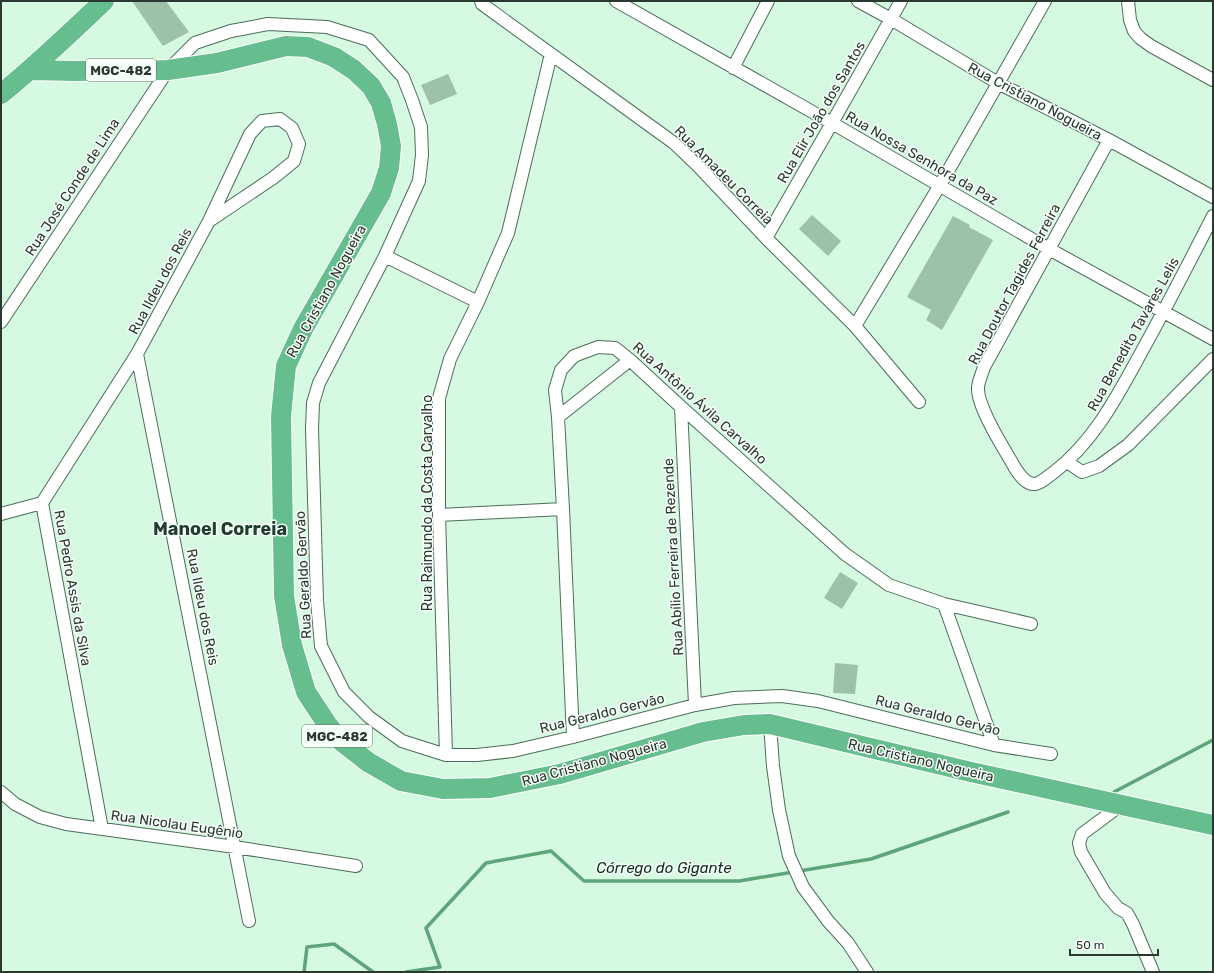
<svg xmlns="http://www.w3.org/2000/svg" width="1214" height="973" font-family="Rubik,sans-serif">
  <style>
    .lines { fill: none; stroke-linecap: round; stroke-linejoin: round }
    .stream { stroke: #5ea57a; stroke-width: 3.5 }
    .building { fill: #9ec1aa }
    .minor-casing { stroke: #4d6d59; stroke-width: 14 }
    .trunk-casing { stroke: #fff; stroke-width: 22 }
    .minor { stroke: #fff; stroke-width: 12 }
    .trunk { stroke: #66be8e; stroke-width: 20 }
    .labels { text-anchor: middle; stroke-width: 3; stroke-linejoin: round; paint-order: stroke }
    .shield { fill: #f7fef9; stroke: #68736c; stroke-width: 1 }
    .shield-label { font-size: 13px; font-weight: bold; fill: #2a382f }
    .street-label { font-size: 14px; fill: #2a382f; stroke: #f7fef9 }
    .water-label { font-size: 15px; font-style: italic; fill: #11311f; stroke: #f7fef9 }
    .district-label { font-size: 18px; font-weight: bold; fill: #203f2c; stroke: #f7fef9 }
  </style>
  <rect width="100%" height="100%" fill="#d5f9e1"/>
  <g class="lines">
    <!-- stream -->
    <path class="stream" d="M1114,792L1213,740
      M304,972L307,947L334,944L373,972
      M406,972L440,967L426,928L486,863L551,851L584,881H739L871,859L1008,812"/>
  </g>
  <!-- building -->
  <path class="building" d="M132,1H166L189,32L163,46Z
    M448,74L457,94L430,105L421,85Z
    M812,215L841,241L828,256L799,229Z
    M953,216L970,225L969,227L993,240L942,330L926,320L931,310L907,297Z
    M840,572L858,583L842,609L824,598Z
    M835,663L858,665L855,694L833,693Z"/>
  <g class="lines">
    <defs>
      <path id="minor" d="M481,1L482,4L674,143L698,166L766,238L855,326L919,402
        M616,1L832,123L1049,249L1213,339
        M858,1L891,19L998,83L1109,140L1213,197
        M1128,1L1130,20L1134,31L1140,38L1151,46L1213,80
        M733,68L768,1
        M1109,140L984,367C982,374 978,382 978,388C977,407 1005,450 1015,468C1019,474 1026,485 1035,484C1042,483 1048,476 1053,473C1094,442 1118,395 1142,351C1167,306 1190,261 1213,216
        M209,221L273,178L294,161L299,144L292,128L280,119L262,121L250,134L209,221L137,354L249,921
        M766,238L832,123L901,1
        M385,256L478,302
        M1,322L168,70L195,43L231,31L268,24L327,27L369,40L403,77L412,100L421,127L422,155L419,181L385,256L319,383L313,403L312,429L317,601L321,646L344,692L369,717L402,741L446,755H477L513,751L573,737L695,705L734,698L782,696L818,701L994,745L1051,754
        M855,326L940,185L1045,1
        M681,407L695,705
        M558,417L630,360
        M1067,462L1082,472L1099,466L1128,445L1213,359
        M1,514L42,503
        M439,515L563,509
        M944,604L994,745
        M770,724L773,766L779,810L789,856L803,887L828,921L848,943L867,972
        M573,737L563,509L558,417L555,390L561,370L574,356L598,347L615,348L630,360L681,407L845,554L889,585L944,604L1031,624
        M446,755L439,515V398L450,359L478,302L508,233L551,54
        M1,792L15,804L40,817L66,824L235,847L356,866
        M1121,805L1082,834L1079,843L1081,852L1105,893L1118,908L1127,913L1133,924L1153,972
        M102,829L42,503L137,354"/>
      <path id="trunk" d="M31,70L73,71L168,70L217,63L286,46L308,47L334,57L354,70L371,86L381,103L387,124L391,146L389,168L381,193L303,329L286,366L281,416L284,596L292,645L306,692L327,724L341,741L368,762L401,781L443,789L490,788L560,774L703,732L744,725L770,724L971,772L1213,825
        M1,94C37,65 70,33 104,1"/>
    </defs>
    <!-- minor casing -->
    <use href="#minor" class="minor-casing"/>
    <!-- trunk casing -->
    <use href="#trunk" class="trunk-casing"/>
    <!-- minor -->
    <use href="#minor" class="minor"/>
    <!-- trunk -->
    <use href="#trunk" class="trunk"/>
  </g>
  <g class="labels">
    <!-- shield labels -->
    <g class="shield">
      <rect x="86" y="59" width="70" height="22" rx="3"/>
      <rect x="302" y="725" width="70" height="22" rx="3"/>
    </g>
    <g class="shield-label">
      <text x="121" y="75">MGC-482</text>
      <text x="337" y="741">MGC-482</text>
    </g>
    <!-- street labels -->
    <g class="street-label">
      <text transform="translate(1035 101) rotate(28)" y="5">Rua Cristiano Nogueira</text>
      <text transform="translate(821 112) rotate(-60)" y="5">Rua Elir João dos Santos</text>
      <text transform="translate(922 158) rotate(30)" y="5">Rua Nossa Senhora da Paz</text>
      <text transform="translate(724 175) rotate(45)" y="5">Rua Amadeu Correia</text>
      <text transform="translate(72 187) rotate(-57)" y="5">Rua José Conde de Lima</text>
      <text transform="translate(160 281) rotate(-62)" y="5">Rua Ildeu dos Reis</text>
      <text transform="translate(1014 284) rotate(-62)" y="5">Rua Doutor Tagides Ferreira</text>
      <text transform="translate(326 291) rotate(-61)" y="5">Rua Cristiano Nogueira</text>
      <text transform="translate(1133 334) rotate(-61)" y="5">Rua Benedito Tavares Lelis</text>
      <text transform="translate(700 403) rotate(42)" y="5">Rua Antônio Ávila Carvalho</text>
      <text transform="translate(427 503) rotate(-90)" y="5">Rua Raimundo da Costa Carvalho</text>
      <text transform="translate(673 557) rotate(-93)" y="5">Rua Abílio Ferreira de Rezende</text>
      <text transform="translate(303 575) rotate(-93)" y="5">Rua Geraldo Gervão</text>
      <text transform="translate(73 588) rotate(80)" y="5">Rua Pedro Assis da Silva</text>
      <text transform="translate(203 607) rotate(79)" y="5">Rua Ildeu dos Reis</text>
      <text transform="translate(602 713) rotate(-14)" y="5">Rua Geraldo Gervão</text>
      <text transform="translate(938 715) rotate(14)" y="5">Rua Geraldo Gervão</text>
      <text transform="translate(921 760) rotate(13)" y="5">Rua Cristiano Nogueira</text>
      <text transform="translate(594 762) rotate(-15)" y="5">Rua Cristiano Nogueira</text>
      <text transform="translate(177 824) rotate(8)" y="5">Rua Nicolau Eugênio</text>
    </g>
    <!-- water labels -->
    <g class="water-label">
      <text x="664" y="873">Córrego do Gigante</text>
    </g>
    <!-- district labels -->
    <g class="district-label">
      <text x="220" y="535">Manoel Correia</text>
    </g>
  </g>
  <!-- border -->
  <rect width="1214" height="973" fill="none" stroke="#2a382f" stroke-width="4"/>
  <!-- scale -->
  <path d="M1070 949v6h88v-6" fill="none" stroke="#2a382f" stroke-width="2"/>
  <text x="1076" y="949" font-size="12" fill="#2a382f" stroke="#f7fef9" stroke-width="3" paint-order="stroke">50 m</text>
</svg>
